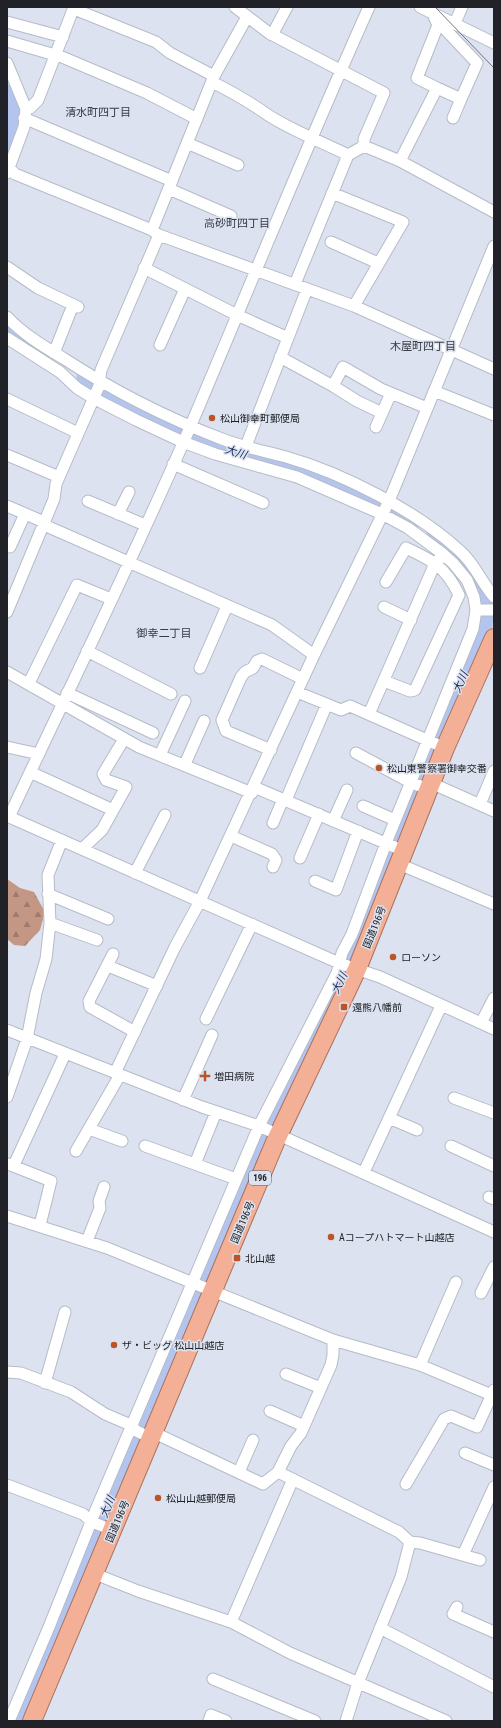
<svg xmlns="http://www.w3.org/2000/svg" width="501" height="1728" font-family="'Roboto Condensed','Noto Sans JP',sans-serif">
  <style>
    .forest { fill: url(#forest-firs) }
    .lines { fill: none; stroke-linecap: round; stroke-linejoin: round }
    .river { stroke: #b3c5ee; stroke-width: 17 }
    .minor-casing { stroke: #b5bbc7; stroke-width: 13 }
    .trunk-casing { stroke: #a8715e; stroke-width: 20 }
    .minor { stroke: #fff; stroke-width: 11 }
    .trunk { stroke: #f4b096; stroke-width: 18 }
    .tram { stroke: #72767e; stroke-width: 1 }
    .poi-dot { fill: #bb5527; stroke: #dce2ef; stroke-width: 1.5 }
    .labels { text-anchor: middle; stroke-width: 3; stroke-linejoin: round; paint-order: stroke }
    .shield { fill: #dce2ef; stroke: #585c63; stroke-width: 1 }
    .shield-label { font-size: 9px; font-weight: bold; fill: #202227 }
    .poi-label { font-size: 10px; fill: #202227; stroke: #dce2ef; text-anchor: start }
    .street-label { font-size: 10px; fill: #202227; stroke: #dce2ef }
    .neighbourhood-label { font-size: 11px; fill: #363b45; stroke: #dce2ef }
    .water-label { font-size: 11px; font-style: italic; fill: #172859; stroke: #dce2ef }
  </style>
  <defs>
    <pattern id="forest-firs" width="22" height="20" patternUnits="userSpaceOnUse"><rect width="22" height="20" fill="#c49785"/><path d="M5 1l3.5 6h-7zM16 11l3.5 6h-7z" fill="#9f7b6d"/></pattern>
  </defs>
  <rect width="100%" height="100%" fill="#dce2ef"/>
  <!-- forest -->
  <path class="forest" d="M7,879L20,888L34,892L45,912L40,930L25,946L14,945L7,939Z"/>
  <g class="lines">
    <!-- river -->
    <path class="river" d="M7,93C19,119 17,124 7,150
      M7,328L36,346
      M85,377L135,412L207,443L319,478L378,505L410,525
      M205,1275L258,1146L343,975L399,839L454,697L484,625C490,589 460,558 432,540
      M19,1721L95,1533L198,1294"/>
    <defs>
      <path id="minor" d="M235,7L269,33L384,93L364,139V146
        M420,7L494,43
        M74,9L156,42L170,53L214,76
        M7,22L63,37
        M455,23L462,7
        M272,35L287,7
        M7,41L62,57L147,93L197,119
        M7,63L26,109
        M212,82C230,91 248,101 265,113C288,129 322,142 348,155L364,146L400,161L494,212
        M437,88L417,78L438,25
        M24,118L172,181
        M453,118L461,99
        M187,143L238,165
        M400,161L437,88L461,99L477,63L444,28L438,25L432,12
        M9,168L15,174L152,230L159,235L354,306L494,369
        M7,173L24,127L26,109L30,108L38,100L74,7
        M169,189L231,216
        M332,193L403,222L354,306
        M152,230L214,76L247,17
        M331,242L378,263
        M7,267L38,288L78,307
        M144,268L237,315L288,338
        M295,284L348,155
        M7,317C23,334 43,346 63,358C112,390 167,418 222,439C242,447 264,451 286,457C342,473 417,511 460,551C475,564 481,582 494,597
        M7,338L60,372L77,388L93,398L136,420L183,442L215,454L297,477L382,514L408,528L443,554L453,563L467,580L474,597L476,610L473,629L386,843L352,934L342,953L337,973L259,1126L95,1512L49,1627L9,1721
        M160,345L185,289
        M54,353L73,305
        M280,357L333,386L357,401L382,413
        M333,386L343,367L381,389L427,408
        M434,391L494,415
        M7,399L78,433
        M376,427L391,393
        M246,446L307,289
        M7,455L59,477
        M173,464L263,503
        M88,501L145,525
        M7,506L44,522
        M118,514L129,492
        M44,525L272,625L314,655
        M7,545L10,547L25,514
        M384,607L411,620
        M476,610H494
        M7,612L54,499L56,484L99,386L101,370L159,235
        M87,651L171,694
        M200,668L227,606
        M7,672L139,747L252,793
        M384,681L410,691L415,690L459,595C446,567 432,560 406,548L386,582
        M29,683L77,585L111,599
        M297,692L341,710L350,706L445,748
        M67,693L153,733
        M369,714L433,568L440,558
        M7,747L39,754
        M271,750L226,731L222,720L241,677L245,672L253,668L257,661L262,659L303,679
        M356,753L410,782L428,789
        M160,755L185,701
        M185,764L204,721
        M30,772L113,810
        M431,783L494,811
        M254,787L404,851
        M286,800L327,704
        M480,804L494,771
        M363,806L395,820
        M7,816L339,963L380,977L494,1029
        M9,817C70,687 134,557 191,425C250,286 307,145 369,7
        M333,821L347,790
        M273,823L283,799
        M231,836L272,854L276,860L273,867
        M82,849L102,830L126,787L106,780L103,774L124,739
        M300,858L319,814
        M399,864L494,904
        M135,873L165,815
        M315,881L336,890L358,831
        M48,894L108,919
        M50,923L97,940
        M113,954L89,1001L90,1007L135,1032
        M108,966L157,986
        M206,1019L252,924
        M481,1023L494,998
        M7,1030L202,1107L259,1126L494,1232
        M115,1073L175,947L200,901L314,655L389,501L494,246
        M7,1097L27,1039L36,993L46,959L50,923L48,875L62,840
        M454,1098L494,1113
        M183,1100L212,1035
        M389,1118L417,1130
        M89,1129L122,1141
        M145,1146L236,1179
        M451,1146L494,1166
        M76,1151L120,1075
        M8,1164L51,1181L40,1225
        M195,1164L216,1112
        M14,1165L65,1054
        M364,1172L441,1006
        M489,1197L494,1199
        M7,1216L107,1248L333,1340L420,1365L494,1396
        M87,1241L100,1208L99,1201L104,1187
        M481,1293L494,1267
        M420,1365L456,1282
        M7,1372L21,1373L71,1392L105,1414L133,1426
        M286,1374L321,1388
        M45,1383L65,1312
        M270,1411L304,1426
        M132,1429L145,1435L161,1436L263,1484L278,1472L399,1532L410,1542L401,1577L358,1683L346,1721
        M465,1453L494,1465
        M239,1472L253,1440
        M278,1472L291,1446L301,1433L331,1365L333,1355V1340
        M406,1484L444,1419L451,1416L477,1427L494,1390
        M7,1485L83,1514L92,1522L112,1530
        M410,1542L420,1543L480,1560
        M463,1555L494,1487
        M95,1574L138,1591L231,1622L290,1653L446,1721
        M457,1607L453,1614L494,1632
        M231,1622L293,1479
        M380,1628L494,1687
        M213,1679L315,1721
        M209,1721L211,1715L226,1721"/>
      <path id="trunk" d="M32,1721L276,1140L357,969L445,748L494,638"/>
    </defs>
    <!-- minor casing -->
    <use href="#minor" class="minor-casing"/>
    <!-- trunk casing -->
    <use href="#trunk" class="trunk-casing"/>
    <!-- minor -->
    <use href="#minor" class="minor"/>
    <!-- trunk -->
    <use href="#trunk" class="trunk"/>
    <!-- tram -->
    <path class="tram" d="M435,7L494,68"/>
  </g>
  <!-- markers -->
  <g class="poi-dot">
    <circle cx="212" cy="418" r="4"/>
    <circle cx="379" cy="768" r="4"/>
    <circle cx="393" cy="957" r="4"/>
    <rect x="340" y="1003" width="8" height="8" rx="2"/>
    <path d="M203 1070h4v4h4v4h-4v4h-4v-4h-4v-4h4z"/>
    <circle cx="331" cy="1237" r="4"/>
    <rect x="233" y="1254" width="8" height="8" rx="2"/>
    <circle cx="114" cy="1345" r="4"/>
    <circle cx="158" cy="1498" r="4"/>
  </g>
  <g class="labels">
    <!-- shield labels -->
    <rect class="shield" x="249" y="1171" width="22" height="14" rx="3"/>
    <g class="shield-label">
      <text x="260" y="1181">196</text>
    </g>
    <!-- poi labels -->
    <g class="poi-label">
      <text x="220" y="422">松山御幸町郵便局</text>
      <text x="387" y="772">松山東警察署御幸交番</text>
      <text x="401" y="961">ローソン</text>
      <text x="352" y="1011">還熊八幡前</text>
      <text x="214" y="1080">増田病院</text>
      <text x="339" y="1241">Aコープハトマート山越店</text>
      <text x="245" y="1262">北山越</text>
      <text x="122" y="1349">ザ・ビッグ 松山山越店</text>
      <text x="166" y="1502">松山山越郵便局</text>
    </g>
    <!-- street labels -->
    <g class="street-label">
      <text transform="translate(374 927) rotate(-68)" y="4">国道196号</text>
      <text transform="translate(242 1222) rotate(-67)" y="4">国道196号</text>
      <text transform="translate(117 1521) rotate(-67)" y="4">国道196号</text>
    </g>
    <!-- neighbourhood labels -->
    <g class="neighbourhood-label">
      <text x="98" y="116">清水町四丁目</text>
      <text x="237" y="227">高砂町四丁目</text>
      <text x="423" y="350">木屋町四丁目</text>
      <text x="164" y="637">御幸二丁目</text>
    </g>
    <!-- water labels -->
    <g class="water-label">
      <text transform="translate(236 452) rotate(17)" y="4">大川</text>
      <text transform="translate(460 682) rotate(-66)" y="4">大川</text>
      <text transform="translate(339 983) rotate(-65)" y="4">大川</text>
      <text transform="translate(107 1507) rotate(-67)" y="4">大川</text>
    </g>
  </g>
  <!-- border -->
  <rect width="501" height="1728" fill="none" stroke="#202227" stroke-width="16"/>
</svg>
